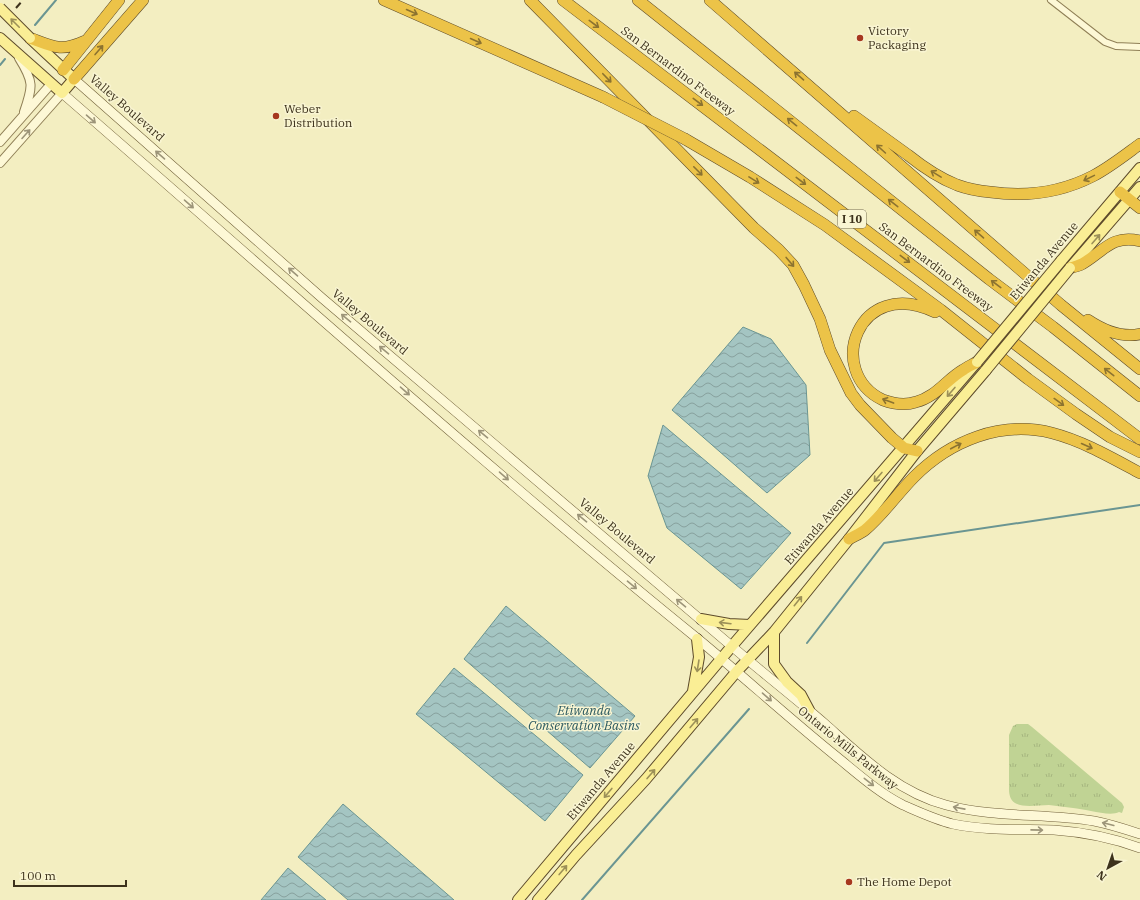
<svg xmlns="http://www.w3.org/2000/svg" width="1140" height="900" font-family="'IBM Plex Serif',serif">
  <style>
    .grass { fill: url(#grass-tufts) }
    .water { fill: url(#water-waves); stroke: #6a9592 }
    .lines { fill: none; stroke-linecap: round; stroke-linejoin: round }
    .stream { stroke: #6a9592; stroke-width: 2 }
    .minor-casing { stroke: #8f7f56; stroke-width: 8 }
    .tertiary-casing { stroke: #8f7f56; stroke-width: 10 }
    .secondary-casing { stroke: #716039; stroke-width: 10 }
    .primary-casing { stroke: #5d4b2b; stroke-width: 12 }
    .motorway-casing { stroke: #5d4b2b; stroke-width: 12 }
    .minor { stroke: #fdf8d6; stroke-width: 6 }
    .tertiary { stroke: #fdf8d6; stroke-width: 8 }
    .secondary { stroke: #fdf8d6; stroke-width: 9 }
    .primary { stroke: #faee95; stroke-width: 10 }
    .motorway { stroke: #ecc348; stroke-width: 11 }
    .rail { stroke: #3d321c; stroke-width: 2; stroke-dasharray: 7 7; stroke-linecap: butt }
    .primary-bridge-casing { stroke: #5d4b2b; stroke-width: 12; stroke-linecap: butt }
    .motorway-bridge-casing { stroke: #5d4b2b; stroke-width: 12; stroke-linecap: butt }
    .primary-bridge { stroke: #faee95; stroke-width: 10 }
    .motorway-bridge { stroke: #ecc348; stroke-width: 11 }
    .oneway { stroke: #8c7330 }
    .oneway2 { stroke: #9c9058 }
    .oneway3 { stroke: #9d9579 }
    .poi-dot { fill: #a6371f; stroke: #f9f5d2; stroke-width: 1.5 }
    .labels { text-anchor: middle; stroke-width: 3; stroke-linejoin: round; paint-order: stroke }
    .shield { fill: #f9f5d2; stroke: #756c53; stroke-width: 1 }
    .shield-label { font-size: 11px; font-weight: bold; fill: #3d321c }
    .poi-label { font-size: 12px; fill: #3d321c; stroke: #f9f5d2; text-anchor: start }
    .street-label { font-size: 12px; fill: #3d321c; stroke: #f9f5d2 }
    .water-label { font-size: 13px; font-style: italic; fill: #2a585f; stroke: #f9f5d2 }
  </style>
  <defs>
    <pattern id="grass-tufts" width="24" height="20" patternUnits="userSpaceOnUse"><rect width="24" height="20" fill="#c0d394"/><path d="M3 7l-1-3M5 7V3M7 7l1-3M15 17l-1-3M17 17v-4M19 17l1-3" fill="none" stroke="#a6b67f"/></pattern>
    <pattern id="water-waves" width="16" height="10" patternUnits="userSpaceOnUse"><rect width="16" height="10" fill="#a4c5c2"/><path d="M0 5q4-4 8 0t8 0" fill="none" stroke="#87a19d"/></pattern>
  </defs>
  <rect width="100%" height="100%" fill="#f3eec1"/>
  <!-- grass -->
  <path class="grass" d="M1017,724H1028L1032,727L1122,803L1124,807L1122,813L1119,812C1110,817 1085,809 1073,808C1065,807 1057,806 1049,805C1038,805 1024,808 1015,803C1010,800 1009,794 1009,789V735L1013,726Z"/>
  <!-- water -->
  <path class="water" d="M743,327L771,339L806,385L810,455L767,493L672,410Z
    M663,425L791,533L741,589L667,528L648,476Z
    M506,606L635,716L590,768L464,659Z
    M454,668L583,775L545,821L416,714Z
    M343,804L454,900H348L298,857Z
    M288,868L326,900H261Z"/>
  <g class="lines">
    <!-- stream -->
    <path class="stream" d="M35,25L56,0
      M0,65L5,59
      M807,643L884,543L1140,505
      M582,900L749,709"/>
    <defs>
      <path id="minor" d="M1051,0L1105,42L1116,46L1140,47"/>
      <path id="tertiary" d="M19,58C34,82 33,86 24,112
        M0,142L51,84
        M0,163L62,93"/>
      <path id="secondary" d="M74,79L322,298L748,660C773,681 800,702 825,724C861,756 897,792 946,805C994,818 1045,813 1094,821C1109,824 1125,829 1140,834
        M62,93C273,276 481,463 698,639C745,678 790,719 837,757C858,774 879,793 903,805C919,812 936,820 953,824C986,831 1021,829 1054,830C1083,832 1113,838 1140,848"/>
      <path id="primary" d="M0,38L62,93L74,79L31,39
        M1061,261L1140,168
        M1070,268L1140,187
        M701,619L729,624L750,625
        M774,632V664L787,682L801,695L809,710
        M693,691L699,657L697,639
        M518,900L732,646L975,364
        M538,900L576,855L646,779L737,671L774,632L849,539L917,451L986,370"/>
      <path id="motorway" d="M384,0L603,97
        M530,0L754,228L779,250L793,265L804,285L820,319L830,350L851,393L860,405L892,438L904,448L917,451
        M563,0L1140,439
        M638,0L989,279L1053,327L1140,396
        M710,0L1061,305L1140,369
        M30,38C54,47 61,52 85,41
        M63,70L119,0
        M74,79L143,0
        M854,116C872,129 890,142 908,155C923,167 939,178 957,185C968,189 978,191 990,192C1025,197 1060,193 1093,176C1110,167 1125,155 1140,144
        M685,139L750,177L825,225L941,310L1028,379L1076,414L1110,437L1140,452
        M1120,192L1140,208
        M1070,268C1074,267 1078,266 1082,264C1103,252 1112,234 1140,241
        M935,312C858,275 824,372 883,400C894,404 904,406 916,402C936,397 946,380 963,370C967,367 972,365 977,362
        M1088,320C1103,330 1122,338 1140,334
        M849,539C854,536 860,534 865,530C882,516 898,493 914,477C950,441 1001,420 1052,433C1083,441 1112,458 1140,473"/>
    </defs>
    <!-- minor casing -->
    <use href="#minor" class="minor-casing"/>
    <!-- tertiary casing -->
    <use href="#tertiary" class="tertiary-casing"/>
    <!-- secondary casing -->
    <use href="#secondary" class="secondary-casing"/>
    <!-- primary casing -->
    <use href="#primary" class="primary-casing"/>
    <!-- motorway casing -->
    <use href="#motorway" class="motorway-casing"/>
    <!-- minor -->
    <use href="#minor" class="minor"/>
    <!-- tertiary -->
    <use href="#tertiary" class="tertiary"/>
    <!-- secondary -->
    <use href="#secondary" class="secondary"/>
    <!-- primary -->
    <use href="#primary" class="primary"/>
    <!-- motorway -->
    <use href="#motorway" class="motorway"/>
    <!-- rail -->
    <path class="rail" d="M16,8L23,0"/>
    <defs>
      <path id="primary-bridge" d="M0,8L30,38
        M977,362L1061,261
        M986,370L1070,268"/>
      <path id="motorway-bridge" d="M603,97L685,139"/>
    </defs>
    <!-- primary-bridge casing -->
    <use href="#primary-bridge" class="primary-bridge-casing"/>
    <!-- motorway-bridge casing -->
    <use href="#motorway-bridge" class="motorway-bridge-casing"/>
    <!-- primary-bridge -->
    <use href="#primary-bridge" class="primary-bridge"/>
    <!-- motorway-bridge -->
    <use href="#motorway-bridge" class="motorway-bridge"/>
  </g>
  <!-- one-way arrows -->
  <defs><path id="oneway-shaft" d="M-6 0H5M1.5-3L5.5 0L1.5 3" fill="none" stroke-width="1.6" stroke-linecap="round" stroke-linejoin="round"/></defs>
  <g class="oneway">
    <use href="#oneway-shaft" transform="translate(412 12) rotate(24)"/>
    <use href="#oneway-shaft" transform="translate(594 24) rotate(37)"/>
    <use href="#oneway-shaft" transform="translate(476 41) rotate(24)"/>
    <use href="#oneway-shaft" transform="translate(99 50) rotate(-49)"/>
    <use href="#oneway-shaft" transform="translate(799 76) rotate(-139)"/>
    <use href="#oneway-shaft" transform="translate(607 78) rotate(46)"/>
    <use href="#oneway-shaft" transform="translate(698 102) rotate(37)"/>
    <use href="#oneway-shaft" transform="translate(792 122) rotate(-141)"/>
    <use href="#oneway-shaft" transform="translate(881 149) rotate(-138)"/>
    <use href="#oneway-shaft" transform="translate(698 171) rotate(45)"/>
    <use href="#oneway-shaft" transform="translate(936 174) rotate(-149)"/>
    <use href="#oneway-shaft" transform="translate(1089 178) rotate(154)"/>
    <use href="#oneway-shaft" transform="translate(754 180) rotate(32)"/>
    <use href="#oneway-shaft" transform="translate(801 181) rotate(37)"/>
    <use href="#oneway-shaft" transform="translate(893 203) rotate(-142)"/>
    <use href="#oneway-shaft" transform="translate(979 234) rotate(-139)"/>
    <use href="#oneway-shaft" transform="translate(905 259) rotate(37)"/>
    <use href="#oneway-shaft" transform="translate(790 262) rotate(50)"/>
    <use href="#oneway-shaft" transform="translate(996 284) rotate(-143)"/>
    <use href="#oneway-shaft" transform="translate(1109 372) rotate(-142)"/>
    <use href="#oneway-shaft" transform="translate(888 401) rotate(-160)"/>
    <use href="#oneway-shaft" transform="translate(1059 402) rotate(36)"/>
    <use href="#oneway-shaft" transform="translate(956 446) rotate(-28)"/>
    <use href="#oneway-shaft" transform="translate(1087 446) rotate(24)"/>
  </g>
  <g class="oneway2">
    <use href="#oneway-shaft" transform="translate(15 23) rotate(-135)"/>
    <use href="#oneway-shaft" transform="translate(1096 239) rotate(-49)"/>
    <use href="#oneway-shaft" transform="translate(951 392) rotate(131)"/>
    <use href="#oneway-shaft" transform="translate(878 477) rotate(131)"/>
    <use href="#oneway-shaft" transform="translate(798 601) rotate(-51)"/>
    <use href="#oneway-shaft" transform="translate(725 623) rotate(-173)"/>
    <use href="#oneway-shaft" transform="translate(698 666) rotate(99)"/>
    <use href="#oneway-shaft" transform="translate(694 723) rotate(-50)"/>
    <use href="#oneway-shaft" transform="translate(651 774) rotate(-49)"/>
    <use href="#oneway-shaft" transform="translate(608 793) rotate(130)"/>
    <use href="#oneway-shaft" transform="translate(563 870) rotate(-50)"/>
  </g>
  <g class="oneway3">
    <use href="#oneway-shaft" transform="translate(91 119) rotate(41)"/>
    <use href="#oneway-shaft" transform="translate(26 134) rotate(-48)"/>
    <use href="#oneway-shaft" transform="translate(160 155) rotate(-139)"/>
    <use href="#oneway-shaft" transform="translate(189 204) rotate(41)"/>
    <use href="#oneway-shaft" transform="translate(293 272) rotate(-139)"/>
    <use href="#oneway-shaft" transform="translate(346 318) rotate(-140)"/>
    <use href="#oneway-shaft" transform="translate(384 350) rotate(-140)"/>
    <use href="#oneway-shaft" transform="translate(405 391) rotate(41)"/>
    <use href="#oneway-shaft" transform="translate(483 434) rotate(-140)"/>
    <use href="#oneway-shaft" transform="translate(504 476) rotate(41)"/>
    <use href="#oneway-shaft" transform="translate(582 518) rotate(-140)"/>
    <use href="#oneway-shaft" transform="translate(632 585) rotate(40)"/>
    <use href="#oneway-shaft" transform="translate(681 603) rotate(-140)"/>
    <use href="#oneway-shaft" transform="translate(767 697) rotate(41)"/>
    <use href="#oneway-shaft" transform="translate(869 782) rotate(38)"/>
    <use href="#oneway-shaft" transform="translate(959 808) rotate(-169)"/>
    <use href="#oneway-shaft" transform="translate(1108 824) rotate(-166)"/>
    <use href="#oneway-shaft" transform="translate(1037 830) rotate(1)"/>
  </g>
  <!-- markers -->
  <g class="poi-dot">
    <circle cx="860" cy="38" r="4"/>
    <circle cx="276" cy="116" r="4"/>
    <circle cx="849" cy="882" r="4"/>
  </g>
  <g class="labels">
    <!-- shield labels -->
    <rect class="shield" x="838" y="210" width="28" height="18" rx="3"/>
    <g class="shield-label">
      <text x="852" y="223">I 10</text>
    </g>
    <!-- poi labels -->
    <g class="poi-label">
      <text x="868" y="35">Victory<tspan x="868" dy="14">Packaging</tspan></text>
      <text x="284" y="113">Weber<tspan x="284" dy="14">Distribution</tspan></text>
      <text x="857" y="886">The Home Depot</text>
    </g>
    <!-- street labels -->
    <g class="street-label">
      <text transform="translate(678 71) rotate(37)" y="4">San Bernardino Freeway</text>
      <text transform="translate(127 108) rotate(41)" y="4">Valley Boulevard</text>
      <text transform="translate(1044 261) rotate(-50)" y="4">Etiwanda Avenue</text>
      <text transform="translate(936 267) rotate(37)" y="4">San Bernardino Freeway</text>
      <text transform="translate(370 322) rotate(40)" y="4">Valley Boulevard</text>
      <text transform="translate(819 526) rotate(-49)" y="4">Etiwanda Avenue</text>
      <text transform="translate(617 531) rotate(40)" y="4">Valley Boulevard</text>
      <text transform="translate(848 748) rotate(39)" y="4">Ontario Mills Parkway</text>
      <text transform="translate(601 781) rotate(-50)" y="4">Etiwanda Avenue</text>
    </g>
    <!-- water labels -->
    <g class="water-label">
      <text x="584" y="715">Etiwanda<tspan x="584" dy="15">Conservation Basins</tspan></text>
    </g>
  </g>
  <!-- north arrow -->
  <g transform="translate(1108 868) rotate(220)" stroke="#f9f5d2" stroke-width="3" paint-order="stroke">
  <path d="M0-3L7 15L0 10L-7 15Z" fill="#3d321c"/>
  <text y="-6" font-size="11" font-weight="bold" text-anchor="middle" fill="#3d321c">N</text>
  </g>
  <!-- scale -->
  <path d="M14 880v6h112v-6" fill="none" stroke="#3d321c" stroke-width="2"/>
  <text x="20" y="880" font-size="12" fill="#3d321c" stroke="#f9f5d2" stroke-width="3" paint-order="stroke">100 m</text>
</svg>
